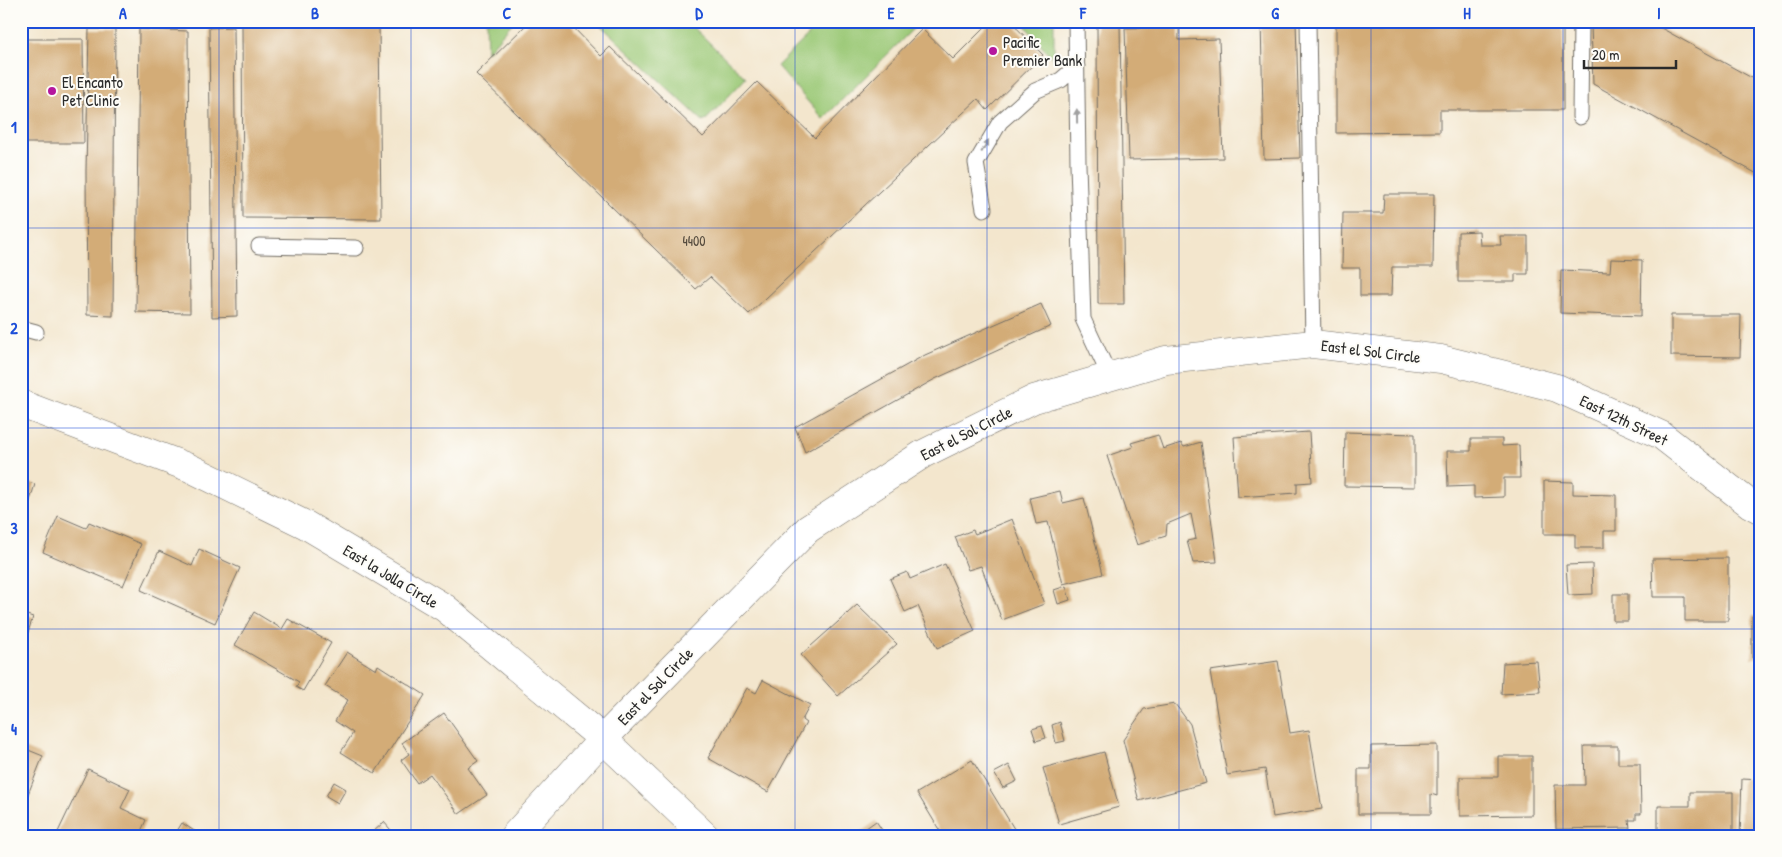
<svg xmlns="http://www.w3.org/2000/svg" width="1782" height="857" font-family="'Patrick Hand',sans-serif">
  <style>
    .green { fill: #9ac875; stroke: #627a50 }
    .building { fill: #d3ac77 }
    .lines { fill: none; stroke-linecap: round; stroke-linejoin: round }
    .service-casing { stroke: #716c64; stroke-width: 17 }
    .minor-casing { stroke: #716c64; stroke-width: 29 }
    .service { stroke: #fff; stroke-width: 15 }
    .minor { stroke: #fff; stroke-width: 28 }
    .oneway { fill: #a0a0a0 }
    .grid { fill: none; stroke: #1d4ed8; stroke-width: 1; stroke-opacity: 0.55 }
    .poi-dot { fill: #b5179e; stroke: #fdfcf7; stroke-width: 2 }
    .labels { text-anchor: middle; stroke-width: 4; stroke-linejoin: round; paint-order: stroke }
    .number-label { font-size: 14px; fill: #554b3e }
    .poi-label { font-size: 16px; fill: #2b2b2b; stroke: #fdfcf7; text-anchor: start }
    .street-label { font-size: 16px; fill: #2b2b2b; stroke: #fdfcf7 }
    .neatline { fill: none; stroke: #1d4ed8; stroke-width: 2 }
    .grid-label { font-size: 16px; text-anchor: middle; font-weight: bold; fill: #1d4ed8 }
  </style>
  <rect width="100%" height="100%" fill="#fdfcf7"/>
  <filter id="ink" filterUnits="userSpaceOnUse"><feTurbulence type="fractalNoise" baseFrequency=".02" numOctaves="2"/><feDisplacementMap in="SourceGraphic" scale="10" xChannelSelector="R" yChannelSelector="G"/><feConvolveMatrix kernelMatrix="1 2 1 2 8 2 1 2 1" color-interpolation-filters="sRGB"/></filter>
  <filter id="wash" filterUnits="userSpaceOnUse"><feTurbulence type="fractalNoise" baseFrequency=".0096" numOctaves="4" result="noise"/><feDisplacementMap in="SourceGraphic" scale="20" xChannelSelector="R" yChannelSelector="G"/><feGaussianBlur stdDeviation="1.12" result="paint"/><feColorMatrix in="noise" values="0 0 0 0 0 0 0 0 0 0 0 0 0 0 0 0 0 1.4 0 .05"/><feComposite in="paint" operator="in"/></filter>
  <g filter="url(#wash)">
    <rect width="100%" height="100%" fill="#f3e6cd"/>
    <!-- green -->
    <path class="green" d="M486,21H514L487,52Z
      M596,21H687L746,78L704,122Z
      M823,21H921L823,119L777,66Z
      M1021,21H1054V60Z"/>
    <g id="blocks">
      <!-- building -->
      <path class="building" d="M530,21H567L601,56L610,47L703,137L757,82L815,138L922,29L953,59L990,22L988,21H1010L1043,55L987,110L978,99L749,314L710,277L696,289L476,74Z
        M1097,21H1120L1124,304H1098Z
        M1261,21H1296L1300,158L1264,159Z
        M242,23L379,24L381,219L243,218Z
        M1652,23L1761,83V176L1593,84L1591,24Z
        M1563,24V110H1440V132L1336,133V25Z
        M234,27L237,316L212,317L209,28Z
        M1179,27V40L1219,39L1223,158L1129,160L1125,28Z
        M89,29H115L113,316L87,315L86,171Z
        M139,29L188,31L190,313L136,312Z
        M21,39H83L84,143H21Z
        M1384,194H1434L1433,267H1392L1391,296H1360V268H1342L1343,213H1383Z
        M1479,231L1480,245H1501L1500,236H1528V274H1515V282H1458V232Z
        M1611,259L1642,260L1641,316L1560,313L1561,270L1610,272Z
        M1041,304L1051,326L935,379L805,452L795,427L925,355Z
        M1671,315H1741L1740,357L1671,356Z
        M1309,432L1312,482L1297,483V493L1238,497L1234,437Z
        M1345,432L1415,434V487L1344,486Z
        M1158,435L1163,449L1181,443L1184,447L1201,442L1217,562L1193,563L1187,541L1196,539L1191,514L1167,524L1166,536L1137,545L1107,456L1133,447L1131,443Z
        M1471,439H1502V446L1519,445L1520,478H1504V497L1474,498V486L1448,487L1447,451H1471Z
        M21,480L35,484L22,527H21Z
        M1544,481L1573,482V494L1616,495V531H1604V548H1575V534H1544Z
        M1060,491L1063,503L1084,498L1103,574L1063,584L1048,522L1036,524L1030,498Z
        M58,516L86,528L89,522L141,544L123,586L43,552Z
        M1012,519L1044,604L1002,620L981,566L968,570L955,537L973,530L975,534Z
        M199,549L240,568L215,623L141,590L159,551L192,566Z
        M1728,558V621H1685V597H1653L1652,559Z
        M945,564L975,631L937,648L918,606L905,612L890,579L907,572L910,579Z
        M1592,564L1593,594L1568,595L1566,565Z
        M1066,586L1070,600L1058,604L1054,590Z
        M1613,594H1628V621H1613Z
        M857,605L897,644L838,696L801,655Z
        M254,612L282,629L288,619L331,643L303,691L296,687L299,682L235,645Z
        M21,613L33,617L27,635L21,633Z
        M1752,616H1761V658H1752Z
        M347,652L376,670L378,665L425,695L375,773L341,752L353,733L335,721L348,700L325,686Z
        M1278,661L1290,733L1309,730L1322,809L1273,817L1265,769L1227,775L1210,671Z
        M1537,661L1540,692L1501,694L1503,663Z
        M763,680L810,705L802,720L806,723L768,792L708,758L747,688L756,693Z
        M1175,704L1190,724L1206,783L1139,801L1123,740L1144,709Z
        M444,713L478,761L468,768L487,795L459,814L430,774L417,783L401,760L409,754L402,743Z
        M1060,722L1065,741L1056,743L1052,725Z
        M1042,726L1046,738L1036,741L1032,729Z
        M1437,745V796L1431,794V814H1358V769H1371V746Z
        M1584,746H1618V764H1640L1641,814H1636V820H1629L1630,828L1556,829L1555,785H1585Z
        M21,747L43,756L21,812Z
        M1104,752L1119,807L1059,824L1043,768Z
        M1498,756H1532V815L1460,816V777H1498Z
        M972,760L1016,832L1010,836H943L917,793Z
        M1009,765L1017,781L1003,788L994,773Z
        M88,769L130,789L121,808L146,820L139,836H65L58,832Z
        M1742,779L1761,780V836H1740Z
        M334,782L346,789L338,803L326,796Z
        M1690,792H1733V836H1658V806H1690Z
        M876,821L886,836H855Z
        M384,822L396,836H374L372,833Z
        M182,823L202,836H174Z
        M1645,833V836H1617V834Z"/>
    </g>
  </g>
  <g filter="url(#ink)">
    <use href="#blocks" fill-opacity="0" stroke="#716c64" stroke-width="1"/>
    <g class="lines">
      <defs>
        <path id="service" d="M1076,21L1078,164L1083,319L1110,377
          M1308,21L1313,344
          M1580,117L1581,21
          M984,209L976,163L1000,122L1035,91L1061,80L1077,66
          M259,246L356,248
          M21,328L36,332"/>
        <path id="minor" d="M21,404L190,468L306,525L445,608L603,739L705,836
          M514,836L603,739L808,529L923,454L1034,399L1166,360L1313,344L1441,359L1557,388L1661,435L1750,504L1761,510"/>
      </defs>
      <!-- service casing -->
      <use href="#service" class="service-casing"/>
      <!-- minor casing -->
      <use href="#minor" class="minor-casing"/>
      <!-- service -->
      <use href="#service" class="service"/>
      <!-- minor -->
      <use href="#minor" class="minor"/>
    </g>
    <!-- one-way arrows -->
    <defs><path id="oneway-solid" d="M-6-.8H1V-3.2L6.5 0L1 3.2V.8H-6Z" transform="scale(1.25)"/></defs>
    <g class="oneway">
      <use href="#oneway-solid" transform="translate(1077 116) rotate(-91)"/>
      <use href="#oneway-solid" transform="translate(985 146) rotate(-60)"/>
    </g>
  </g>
  <!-- grid -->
  <path class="grid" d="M219,21V836M411,21V836M603,21V836M795,21V836M987,21V836M1179,21V836M1371,21V836M1563,21V836M21,228H1761M21,428H1761M21,629H1761"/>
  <!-- markers -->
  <g class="poi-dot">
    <circle cx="993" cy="51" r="5"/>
    <circle cx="52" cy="91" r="5"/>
  </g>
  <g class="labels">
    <!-- number labels -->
    <g class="number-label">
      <text x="694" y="246">4400</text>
    </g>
    <!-- poi labels -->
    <g class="poi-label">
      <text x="1003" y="48">Pacific<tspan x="1003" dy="18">Premier Bank</tspan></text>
      <text x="62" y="88">El Encanto<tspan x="62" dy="18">Pet Clinic</tspan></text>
    </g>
    <!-- street labels -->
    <g class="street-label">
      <text transform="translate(1371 351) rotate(7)" y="6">East el Sol Circle</text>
      <text transform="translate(1624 420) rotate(26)" y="6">East 12th Street</text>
      <text transform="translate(966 433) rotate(-27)" y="6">East el Sol Circle</text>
      <text transform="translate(391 576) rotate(31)" y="6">East la Jolla Circle</text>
      <text transform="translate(655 686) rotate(-46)" y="6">East el Sol Circle</text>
    </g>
  </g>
  <!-- margin -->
  <rect width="1782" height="857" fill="none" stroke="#fdfcf7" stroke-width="55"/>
  <!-- scale -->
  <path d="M1584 60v8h92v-8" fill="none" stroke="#2b2b2b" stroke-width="2.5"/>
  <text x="1592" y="60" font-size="15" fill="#2b2b2b" stroke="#fdfcf7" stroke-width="4" paint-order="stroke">20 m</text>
  <rect x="28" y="28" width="1726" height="802" class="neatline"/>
  <g class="grid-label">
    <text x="123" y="19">A</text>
    <text x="315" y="19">B</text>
    <text x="507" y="19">C</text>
    <text x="699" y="19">D</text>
    <text x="891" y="19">E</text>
    <text x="1083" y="19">F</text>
    <text x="1275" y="19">G</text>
    <text x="1467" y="19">H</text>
    <text x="1659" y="19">I</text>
    <text x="14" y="133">1</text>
    <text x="14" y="334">2</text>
    <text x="14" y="534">3</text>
    <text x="14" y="735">4</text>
  </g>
</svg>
